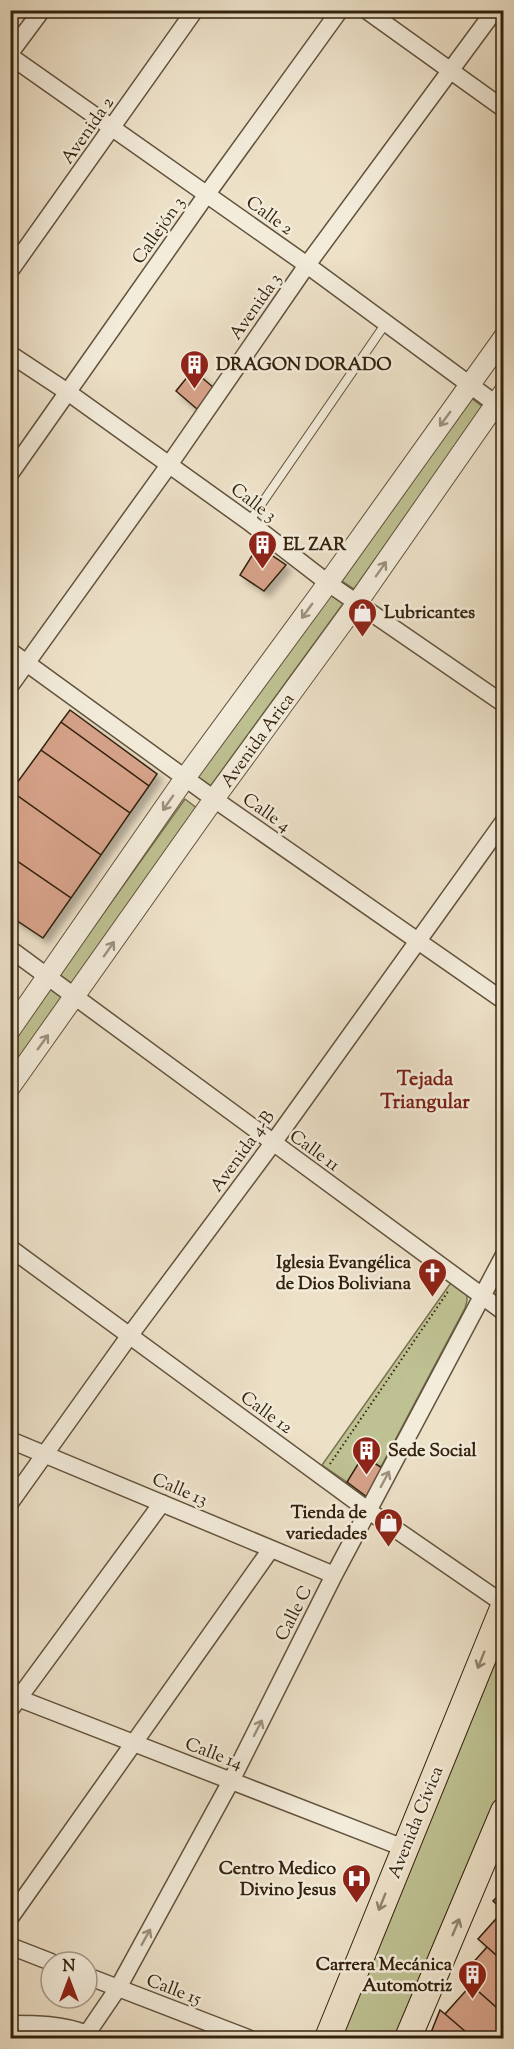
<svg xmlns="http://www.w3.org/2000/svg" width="514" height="2049" font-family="'Sorts Mill Goudy',serif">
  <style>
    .green { fill: #bec192; stroke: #787250; stroke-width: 1.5 }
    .building { fill: #d5a188; stroke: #33220d; stroke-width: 1.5; filter: url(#shadow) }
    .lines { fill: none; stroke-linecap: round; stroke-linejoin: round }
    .service-casing { stroke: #62523c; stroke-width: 10 }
    .minor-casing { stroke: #62523c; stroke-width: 19 }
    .tertiary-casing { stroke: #62523c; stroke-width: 22 }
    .primary-casing { stroke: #33220d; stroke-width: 28 }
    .path { stroke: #33220d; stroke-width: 2; stroke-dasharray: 1.5 3; stroke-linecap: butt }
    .service { stroke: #f3ecdb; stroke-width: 8 }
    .minor { stroke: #f3ecdb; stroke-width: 16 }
    .tertiary { stroke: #f3ecdb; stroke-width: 20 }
    .primary { stroke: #ede1c8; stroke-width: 26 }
    .oneway { stroke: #9d917e }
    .oneway2 { stroke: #90826a }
    .labels { text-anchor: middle; stroke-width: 5; stroke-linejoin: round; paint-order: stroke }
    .street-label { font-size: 18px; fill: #33220d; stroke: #f3ecdb }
    .poi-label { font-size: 18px; font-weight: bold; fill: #33220d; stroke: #f3ecdb; text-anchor: start }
    .neighbourhood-label { font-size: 20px; font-weight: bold; fill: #7a1f14; stroke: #f3ecdb }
  </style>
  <defs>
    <filter id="shadow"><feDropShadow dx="5.5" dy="5.5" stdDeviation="3" flood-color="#0004"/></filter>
  </defs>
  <rect width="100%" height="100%" fill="#ede1c8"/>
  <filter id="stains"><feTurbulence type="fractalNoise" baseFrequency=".00333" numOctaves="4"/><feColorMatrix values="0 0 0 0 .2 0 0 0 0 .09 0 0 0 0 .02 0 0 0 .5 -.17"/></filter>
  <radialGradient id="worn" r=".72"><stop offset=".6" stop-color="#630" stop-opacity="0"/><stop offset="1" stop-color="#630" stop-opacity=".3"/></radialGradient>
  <!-- green -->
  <path class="green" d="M471,398L483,407L354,589L342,581Z
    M333,592L345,601L209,788L196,779Z
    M185,799L198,809L11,1070V1043Z
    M452,1281L467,1294V1301L465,1308L366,1495L322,1465Z
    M503,1629V1785L397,2038H339Z"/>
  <!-- building -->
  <path class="building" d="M193,370L214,388L197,409L176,391Z
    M258,546L286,565L264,591L240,575Z
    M70,710L157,774L149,786L61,722Z
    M61,722L149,786L130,813L41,750Z
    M41,750L130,813L101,855L11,791Z
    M11,791L101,855L71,898L10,856Z
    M10,856L71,898L43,938L10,916Z
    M363,1456L387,1471L371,1500L347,1482Z
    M504,1890V1911L493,1901Z
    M503,1911H504V1962L478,1939Z
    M487,1947L504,1962V2014L461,1976Z
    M471,1985L504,2014V2038H473L445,2014Z
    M440,2010L445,2014L473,2038H438L430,2035Z"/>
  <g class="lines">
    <defs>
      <path id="service" d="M249,522L386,323"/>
      <path id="minor" d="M366,10L504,109
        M10,53L42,10
        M10,56L307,265L504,410
        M10,271L195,10
        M10,354L69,393L249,522L328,583L504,704
        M10,474L207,194L340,10
        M10,651L214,799L504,1001
        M10,686L169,465L307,265L495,10
        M10,949L504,1312
        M10,1248L369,1511L504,1604
        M10,1440L334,1575
        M10,1503L130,1335L273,1143L504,821
        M10,1695L404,1848
        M10,1710L162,1503
        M10,1918L271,1549
        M10,1946L51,1962
        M87,1976L248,2038
        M10,2024C37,2024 62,2024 87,2034
        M84,2038L118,1988L231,1781L334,1575L504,1255"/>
      <path id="tertiary" d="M10,1030L185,778L328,583L504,337
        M10,1087L214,799L357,603L504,392"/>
      <path id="primary" d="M328,2038L504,1606
        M408,2038L504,1811"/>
    </defs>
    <!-- service casing -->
    <use href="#service" class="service-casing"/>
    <!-- minor casing -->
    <use href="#minor" class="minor-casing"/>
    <!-- tertiary casing -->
    <use href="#tertiary" class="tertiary-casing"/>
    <!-- primary casing -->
    <use href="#primary" class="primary-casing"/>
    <!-- path -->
    <path class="path" d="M330,1464L449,1290"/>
    <!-- service -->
    <use href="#service" class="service"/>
    <!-- minor -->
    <use href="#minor" class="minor"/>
    <!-- tertiary -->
    <use href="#tertiary" class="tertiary"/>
    <!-- primary -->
    <use href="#primary" class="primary"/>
  </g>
  <!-- one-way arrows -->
  <defs><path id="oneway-shaft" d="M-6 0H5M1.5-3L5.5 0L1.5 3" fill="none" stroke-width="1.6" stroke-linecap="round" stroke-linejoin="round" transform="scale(1.5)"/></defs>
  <g class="oneway">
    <use href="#oneway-shaft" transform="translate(445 419) rotate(126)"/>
    <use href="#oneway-shaft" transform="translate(381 569) rotate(-55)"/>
    <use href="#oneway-shaft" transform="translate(307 611) rotate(126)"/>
    <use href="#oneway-shaft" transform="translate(168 803) rotate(125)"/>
    <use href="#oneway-shaft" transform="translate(109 949) rotate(-55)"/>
    <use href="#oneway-shaft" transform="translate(43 1042) rotate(-54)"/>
    <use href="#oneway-shaft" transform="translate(385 1479) rotate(-62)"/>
    <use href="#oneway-shaft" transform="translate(258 1728) rotate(-63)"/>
    <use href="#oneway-shaft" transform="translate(146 1937) rotate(-61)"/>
  </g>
  <g class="oneway2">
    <use href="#oneway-shaft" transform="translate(481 1660) rotate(112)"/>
    <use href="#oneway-shaft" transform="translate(382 1902) rotate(112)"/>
    <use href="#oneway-shaft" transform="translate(456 1927) rotate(-67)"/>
  </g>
  <!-- icons -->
  <defs>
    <symbol id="building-pin" viewBox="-11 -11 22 30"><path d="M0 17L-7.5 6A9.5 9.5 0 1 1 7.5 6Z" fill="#8f2418" stroke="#f3ecdb"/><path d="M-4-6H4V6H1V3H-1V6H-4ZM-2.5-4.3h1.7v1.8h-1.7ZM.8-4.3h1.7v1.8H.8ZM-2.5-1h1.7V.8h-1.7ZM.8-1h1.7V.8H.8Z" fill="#fff"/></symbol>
    <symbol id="shop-pin" viewBox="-11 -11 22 30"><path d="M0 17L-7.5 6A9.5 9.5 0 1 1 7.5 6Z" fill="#8f2418" stroke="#f3ecdb"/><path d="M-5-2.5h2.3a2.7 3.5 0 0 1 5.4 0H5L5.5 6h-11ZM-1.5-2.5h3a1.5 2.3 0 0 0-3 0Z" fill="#fff"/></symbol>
    <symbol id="church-pin" viewBox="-11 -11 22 30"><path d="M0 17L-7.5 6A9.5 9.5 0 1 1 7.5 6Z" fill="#8f2418" stroke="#f3ecdb"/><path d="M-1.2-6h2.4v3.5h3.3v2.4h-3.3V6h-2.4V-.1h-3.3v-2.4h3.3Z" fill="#fff"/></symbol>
    <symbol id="hospital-pin" viewBox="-11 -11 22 30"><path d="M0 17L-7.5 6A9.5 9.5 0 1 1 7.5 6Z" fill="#8f2418" stroke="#f3ecdb"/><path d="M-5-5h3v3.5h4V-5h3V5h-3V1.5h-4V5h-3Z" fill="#fff"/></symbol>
  </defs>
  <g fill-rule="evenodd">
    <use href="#building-pin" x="178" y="348" width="33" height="45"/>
    <use href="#building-pin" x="246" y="528" width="33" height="45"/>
    <use href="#shop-pin" x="346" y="596" width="33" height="45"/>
    <use href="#church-pin" x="416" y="1256" width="33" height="45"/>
    <use href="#building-pin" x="350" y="1434" width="33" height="45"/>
    <use href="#shop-pin" x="372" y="1506" width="33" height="45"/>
    <use href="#hospital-pin" x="340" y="1862" width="33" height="45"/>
    <use href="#building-pin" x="456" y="1958" width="33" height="45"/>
  </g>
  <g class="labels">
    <!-- street labels -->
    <g class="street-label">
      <text transform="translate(87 130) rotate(-55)" y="6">Avenida 2</text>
      <text transform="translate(270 215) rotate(36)" y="6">Calle 2</text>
      <text transform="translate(158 230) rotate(-55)" y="6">Callejón 3</text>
      <text transform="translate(255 306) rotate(-55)" y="6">Avenida 3</text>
      <text transform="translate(254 502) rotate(37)" y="6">Calle 3</text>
      <text transform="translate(257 740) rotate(-54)" y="6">Avenida Arica</text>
      <text transform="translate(267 812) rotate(35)" y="6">Calle 4</text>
      <text transform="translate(315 1150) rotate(36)" y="6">Calle 11</text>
      <text transform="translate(242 1151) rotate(-54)" y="6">Avenida 4-B</text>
      <text transform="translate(267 1412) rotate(36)" y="6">Calle 12</text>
      <text transform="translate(180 1489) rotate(23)" y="6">Calle 13</text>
      <text transform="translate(293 1613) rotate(-63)" y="6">Calle C</text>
      <text transform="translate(214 1753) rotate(21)" y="6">Calle 14</text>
      <text transform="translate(415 1822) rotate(-68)" y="6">Avenida Cívica</text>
      <text transform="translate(174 1989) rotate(21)" y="6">Calle 15</text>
    </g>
    <!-- poi labels -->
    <g class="poi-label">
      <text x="216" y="370">DRAGON DORADO</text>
      <text x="283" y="550">EL ZAR</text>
      <text x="384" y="618">Lubricantes</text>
      <text x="411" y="1268" text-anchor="end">Iglesia Evangélica<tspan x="411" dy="21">de Dios Boliviana</tspan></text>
      <text x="388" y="1456">Sede Social</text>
      <text x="367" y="1518" text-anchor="end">Tienda de<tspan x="367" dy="21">variedades</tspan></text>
      <text x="336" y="1874" text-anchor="end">Centro Medico<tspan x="336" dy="21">Divino Jesus</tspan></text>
      <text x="452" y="1970" text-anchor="end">Carrera Mecánica<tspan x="452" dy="21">Automotriz</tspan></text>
    </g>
    <!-- neighbourhood labels -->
    <g class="neighbourhood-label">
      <text x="425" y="1085">Tejada<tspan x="425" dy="23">Triangular</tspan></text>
    </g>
  </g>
  <!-- margin -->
  <rect width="514" height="2049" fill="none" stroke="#ede1c8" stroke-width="36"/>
  <rect x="12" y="12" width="490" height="2025" fill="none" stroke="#33220d" stroke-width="3"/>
  <rect x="18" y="18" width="478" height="2013" fill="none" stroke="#33220d" stroke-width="1.5"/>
  <!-- north arrow -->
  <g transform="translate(69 1980)"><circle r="28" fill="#f3ecdb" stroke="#a69b89" stroke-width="1.5"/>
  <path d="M0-4.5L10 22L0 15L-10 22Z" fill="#8f2418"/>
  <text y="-9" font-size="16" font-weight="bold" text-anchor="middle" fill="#33220d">N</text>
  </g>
  <rect width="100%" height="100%" filter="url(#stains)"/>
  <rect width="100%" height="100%" fill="url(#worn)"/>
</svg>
